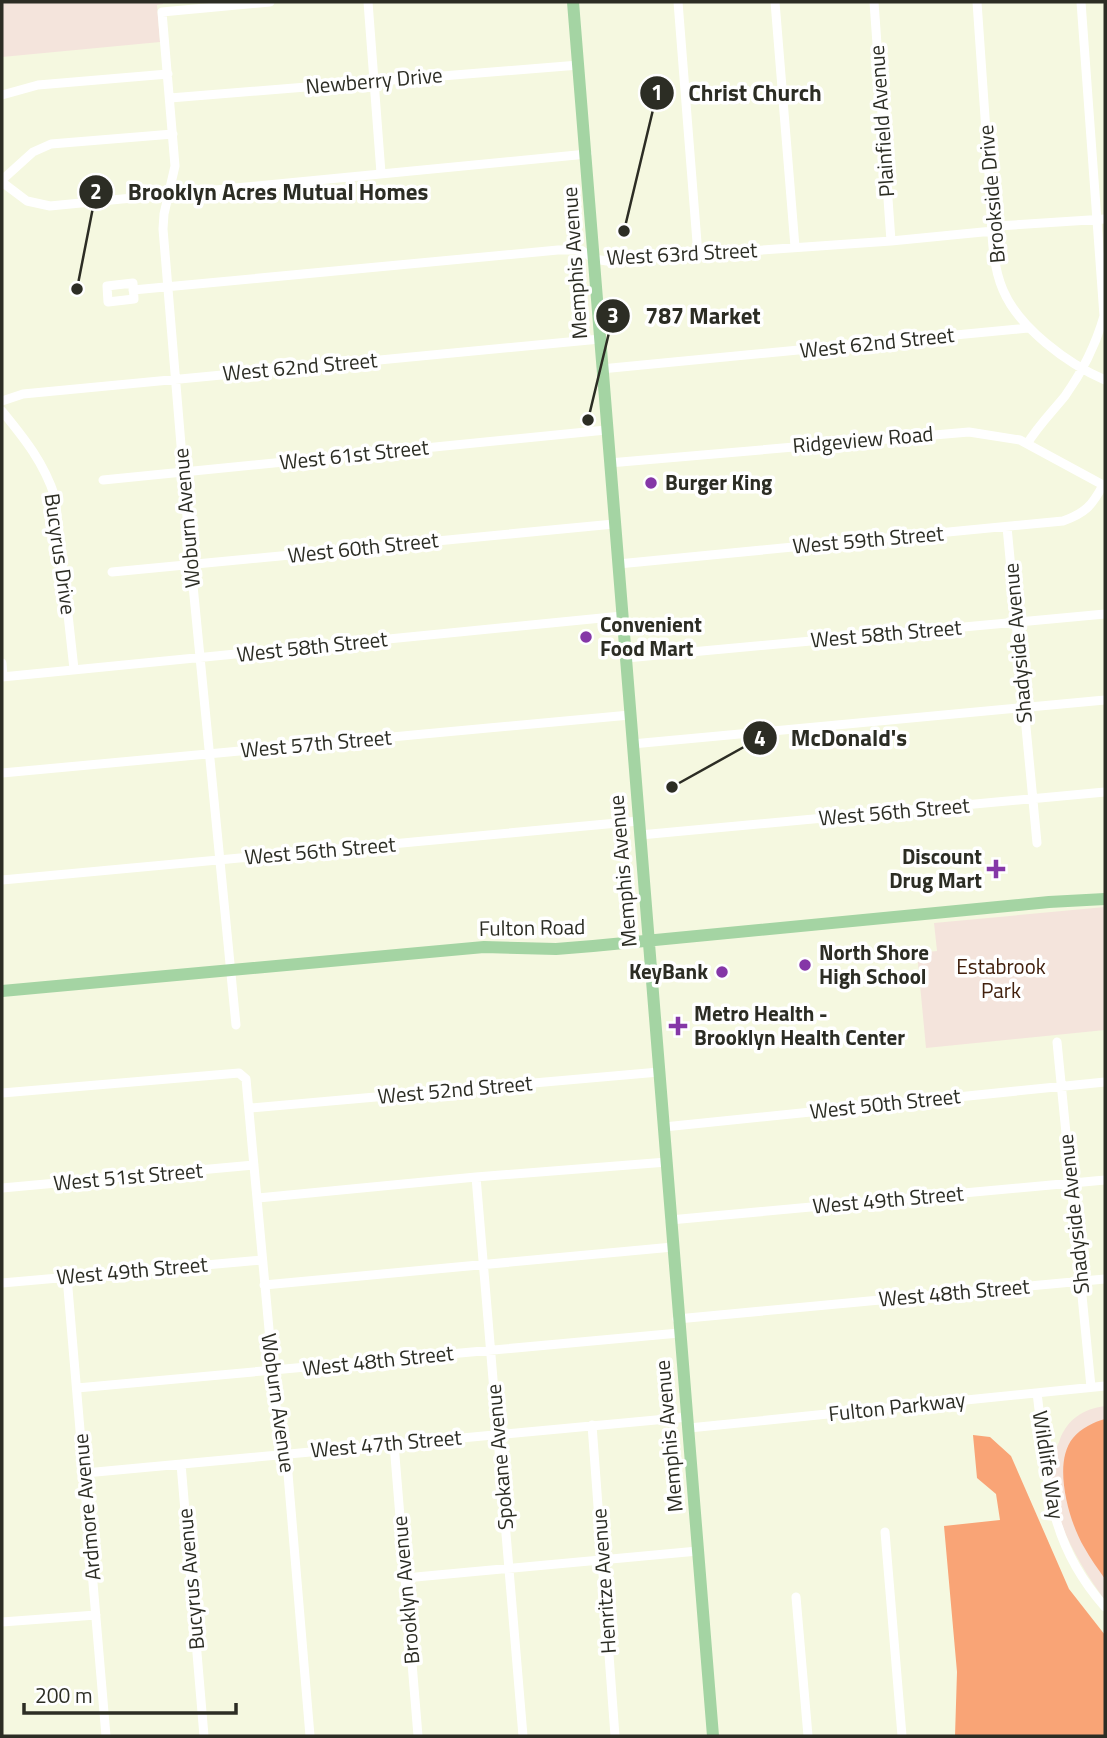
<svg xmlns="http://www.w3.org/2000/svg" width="1107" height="1738" font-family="'Titillium Web',sans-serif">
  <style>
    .green { fill: #f4e4dc }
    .forest { fill: #f9a476 }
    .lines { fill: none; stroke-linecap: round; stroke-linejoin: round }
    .minor { stroke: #fff; stroke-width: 9 }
    .major { stroke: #a4d4a3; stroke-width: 12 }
    .poi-dot { fill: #8537a7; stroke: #fff; stroke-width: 2.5 }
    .labels { text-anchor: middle; stroke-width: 7; stroke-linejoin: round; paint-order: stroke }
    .street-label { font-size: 21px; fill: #2c2d24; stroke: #fff }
    .poi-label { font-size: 21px; font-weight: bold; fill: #2c2d24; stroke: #fff; text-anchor: start }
    .park-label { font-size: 21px; fill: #42210e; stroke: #fff }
    .leader { fill: none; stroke: #2c2d24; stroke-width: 2.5 }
    .callout-dot { fill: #2c2d24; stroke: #fff; stroke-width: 2.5 }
    .mark-label { font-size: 21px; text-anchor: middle; font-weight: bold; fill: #fff }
    .callout-label { font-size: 23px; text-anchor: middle; font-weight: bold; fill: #2c2d24; stroke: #fff; stroke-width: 7; stroke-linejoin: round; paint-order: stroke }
  </style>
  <rect width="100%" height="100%" fill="#f5f8e0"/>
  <!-- green -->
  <path class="green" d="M2,2H163V4L157,5L160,42L2,57Z
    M1105,907V1030L926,1048L917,953L937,951L934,923Z
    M1105,1406V1600C1078,1564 1045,1507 1052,1460C1053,1453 1058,1446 1060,1439C1068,1419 1083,1409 1105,1406Z"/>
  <!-- forest -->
  <path class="forest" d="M1105,1419V1579C1098,1569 1090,1558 1084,1547C1069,1522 1052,1463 1073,1438C1081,1428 1094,1422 1105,1419Z
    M973,1435L990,1437L1011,1456L1069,1589L1105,1635V1736H955L957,1672L944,1526L1000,1520L996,1494L977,1478Z"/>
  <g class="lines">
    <!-- minor -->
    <path class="minor" d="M368,2L381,173
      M678,2L698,255
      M775,2L795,247
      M874,2L891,241
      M977,2C981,64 986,126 990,189C992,221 990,260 1003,290C1019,328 1068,364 1105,380
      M2,95L38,85L168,74
      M170,98L579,65
      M2,180L33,152L51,144L173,134
      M2,182L27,201L50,206L587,154
      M133,283L134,299L108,302L107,286Z
      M133,290L558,250H581L594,259L607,261L891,241L993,231L998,226L1105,219
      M601,369L1028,328
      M2,401L23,394L600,339
      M2,411C25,439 44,463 55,497L74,669
      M1027,444C1038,426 1052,412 1065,396C1082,372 1096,344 1104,316L1081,2
      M609,463L969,432L1020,440L1105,486
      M103,480L606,430
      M1007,527L1037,843
      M618,564L1063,521C1085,513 1092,506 1103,485
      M112,572L614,524
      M626,658L1105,614
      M2,663L3,677
      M2,677L622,616
      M632,744L1105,700
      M2,773L630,715
      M640,835L1105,792
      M2,880L639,821
      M236,1025L191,565L163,229L164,214L175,166L162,12L270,2
      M1057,1042L1091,1387
      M2,1093L239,1073L246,1079L280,1449V1454L287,1462L310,1736
      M250,1108L659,1072
      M664,1127L1105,1082
      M476,1177L523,1736
      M2,1188L254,1165
      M258,1198L476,1177L667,1162
      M670,1220L1105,1180
      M67,1277L106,1736
      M2,1283L262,1260
      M264,1285L673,1247
      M677,1319L1105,1279
      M77,1388L679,1333
      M1037,1393C1048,1478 1045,1539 1105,1607
      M592,1425L615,1736
      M689,1428L1105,1386
      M394,1444L418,1736
      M181,1464L204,1736
      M85,1473L688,1417
      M885,1532L902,1736
      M405,1578L698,1551
      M796,1597L808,1736
      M2,1622L96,1615"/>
    <!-- major -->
    <path class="major" d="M573,2L713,1736
      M2,991L484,947L556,949L593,946L1049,902L1105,899"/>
  </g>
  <!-- markers -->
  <g class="poi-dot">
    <circle cx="651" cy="483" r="7"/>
    <circle cx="586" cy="637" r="7"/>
    <path d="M992.5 858.5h7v7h7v7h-7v7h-7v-7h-7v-7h7z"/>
    <circle cx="805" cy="965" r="7"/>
    <circle cx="722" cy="972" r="7"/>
    <path d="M674.5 1015.5h7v7h7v7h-7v7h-7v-7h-7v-7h7z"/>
  </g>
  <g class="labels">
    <!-- street labels -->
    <g class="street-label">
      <text transform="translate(374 81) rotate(-5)" y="7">Newberry Drive</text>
      <text transform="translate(882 121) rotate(-94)" y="7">Plainfield Avenue</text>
      <text transform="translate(992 194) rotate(-95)" y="7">Brookside Drive</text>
      <text transform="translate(682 254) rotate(-3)" y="7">West 63rd Street</text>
      <text transform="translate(575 263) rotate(-94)" y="7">Memphis Avenue</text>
      <text transform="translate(877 343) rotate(-6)" y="7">West 62nd Street</text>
      <text transform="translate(300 367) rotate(-5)" y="7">West 62nd Street</text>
      <text transform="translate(863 440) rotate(-5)" y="7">Ridgeview Road</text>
      <text transform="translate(354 455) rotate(-6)" y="7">West 61st Street</text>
      <text transform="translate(187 518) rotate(-95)" y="7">Woburn Avenue</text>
      <text transform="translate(868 540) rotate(-5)" y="7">West 59th Street</text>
      <text transform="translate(363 548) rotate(-6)" y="7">West 60th Street</text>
      <text transform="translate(60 554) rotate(82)" y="7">Bucyrus Drive</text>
      <text transform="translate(886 634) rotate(-5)" y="7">West 58th Street</text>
      <text transform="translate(1018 643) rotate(-95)" y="7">Shadyside Avenue</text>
      <text transform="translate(312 647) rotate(-6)" y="7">West 58th Street</text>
      <text transform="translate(316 744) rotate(-5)" y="7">West 57th Street</text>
      <text transform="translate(894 812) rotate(-5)" y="7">West 56th Street</text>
      <text transform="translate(320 851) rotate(-5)" y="7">West 56th Street</text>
      <text transform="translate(623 871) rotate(-95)" y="7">Memphis Avenue</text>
      <text transform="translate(532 928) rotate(-1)" y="7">Fulton Road</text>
      <text transform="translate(455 1090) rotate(-5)" y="7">West 52nd Street</text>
      <text transform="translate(885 1104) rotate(-6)" y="7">West 50th Street</text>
      <text transform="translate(128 1177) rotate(-5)" y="7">West 51st Street</text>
      <text transform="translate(888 1200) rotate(-5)" y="7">West 49th Street</text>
      <text transform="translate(1074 1214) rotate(-96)" y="7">Shadyside Avenue</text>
      <text transform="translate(132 1271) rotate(-5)" y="7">West 49th Street</text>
      <text transform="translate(954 1293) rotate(-5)" y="7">West 48th Street</text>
      <text transform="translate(378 1361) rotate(-6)" y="7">West 48th Street</text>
      <text transform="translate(278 1403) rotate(82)" y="7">Woburn Avenue</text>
      <text transform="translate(897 1407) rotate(-6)" y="7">Fulton Parkway</text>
      <text transform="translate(669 1436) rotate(-95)" y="7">Memphis Avenue</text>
      <text transform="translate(386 1444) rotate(-5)" y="7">West 47th Street</text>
      <text transform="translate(500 1457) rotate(-95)" y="7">Spokane Avenue</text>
      <text transform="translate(1048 1465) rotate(81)" y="7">Wildlife Way</text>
      <text transform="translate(87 1507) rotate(-95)" y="7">Ardmore Avenue</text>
      <text transform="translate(191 1579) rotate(-95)" y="7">Bucyrus Avenue</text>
      <text transform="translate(604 1581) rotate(-94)" y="7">Henritze Avenue</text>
      <text transform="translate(406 1590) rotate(-95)" y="7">Brooklyn Avenue</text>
    </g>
    <!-- poi labels -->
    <g class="poi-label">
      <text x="665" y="490">Burger King</text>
      <text x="600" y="632">Convenient<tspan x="600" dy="24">Food Mart</tspan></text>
      <text x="982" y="864" text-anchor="end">Discount<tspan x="982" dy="24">Drug Mart</tspan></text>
      <text x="819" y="960">North Shore<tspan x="819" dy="24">High School</tspan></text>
      <text x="708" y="979" text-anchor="end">KeyBank</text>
      <text x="694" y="1021">Metro Health -<tspan x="694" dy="24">Brooklyn Health Center</tspan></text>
    </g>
    <!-- park labels -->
    <g class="park-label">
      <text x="1001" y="974">Estabrook<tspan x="1001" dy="24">Park</tspan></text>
    </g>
  </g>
  <!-- callouts -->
  <path class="leader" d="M624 231L657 93M77 289L96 192M588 420L613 316M672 787L760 738"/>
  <g class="callout-dot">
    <circle cx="624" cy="231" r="7"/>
    <circle cx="77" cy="289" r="7"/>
    <circle cx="588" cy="420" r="7"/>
    <circle cx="672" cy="787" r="7"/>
    <circle cx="657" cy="93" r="18"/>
    <circle cx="96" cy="192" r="18"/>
    <circle cx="613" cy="316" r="18"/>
    <circle cx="760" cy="738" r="18"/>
  </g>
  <g class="mark-label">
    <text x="657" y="100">1</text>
    <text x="96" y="199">2</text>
    <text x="613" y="323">3</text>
    <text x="760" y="746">4</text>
  </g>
  <g class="callout-label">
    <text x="755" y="101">Christ Church</text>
    <text x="278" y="200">Brooklyn Acres Mutual Homes</text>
    <text x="703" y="324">787 Market</text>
    <text x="849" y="746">McDonald's</text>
  </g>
  <!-- border -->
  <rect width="1107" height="1738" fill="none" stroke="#2c2d24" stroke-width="7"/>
  <!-- scale -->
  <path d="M24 1703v10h212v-10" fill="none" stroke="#2c2d24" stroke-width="3.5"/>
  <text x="35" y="1703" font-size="21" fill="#2c2d24" stroke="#ffffff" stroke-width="5" paint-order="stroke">200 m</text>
</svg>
